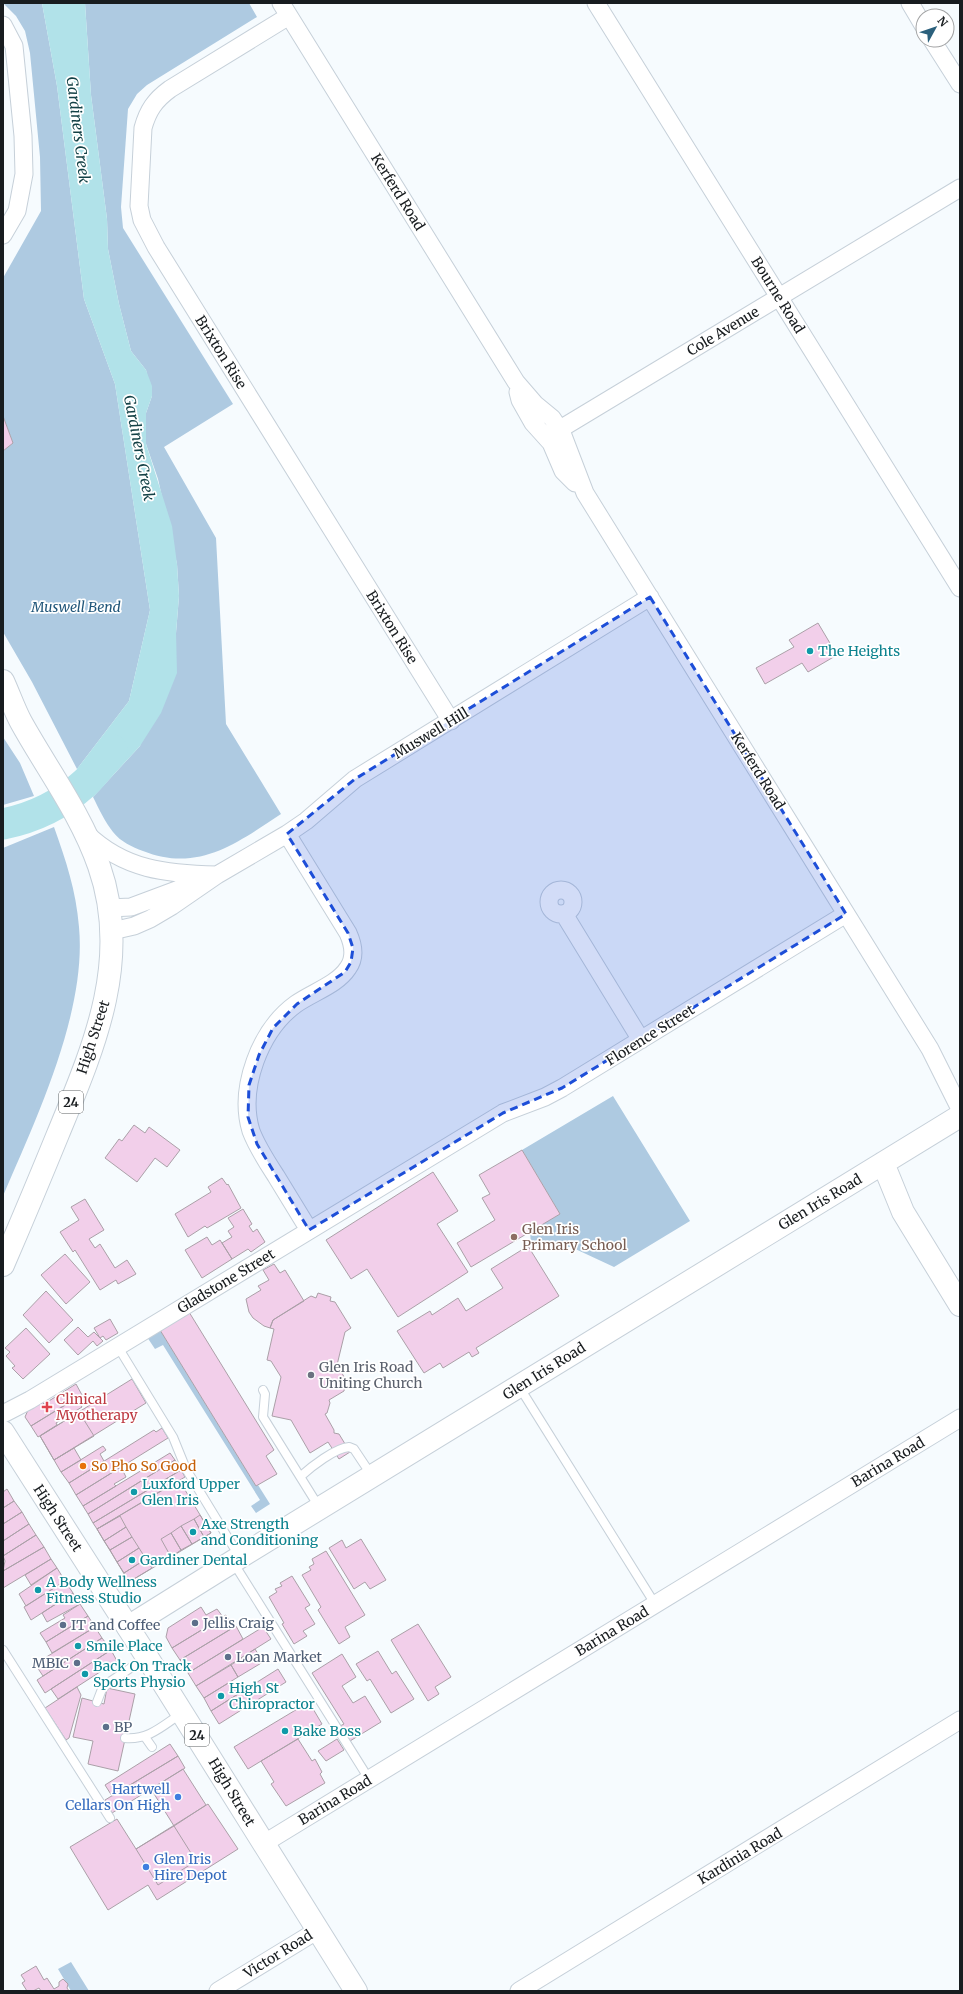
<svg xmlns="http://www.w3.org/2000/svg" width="963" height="1994" font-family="Merriweather,serif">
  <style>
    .green { fill: #aecae1 }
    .water { fill: #b1e2e9 }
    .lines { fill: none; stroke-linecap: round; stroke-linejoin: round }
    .river { stroke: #b1e2e9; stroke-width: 31 }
    .building { fill: #f2cfea; stroke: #aba0a8 }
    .lane-casing { stroke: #c6d0d9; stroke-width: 10 }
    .street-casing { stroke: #c6d0d9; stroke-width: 19 }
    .secondary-casing { stroke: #c6d0d9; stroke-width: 24 }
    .primary-casing { stroke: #c6d0d9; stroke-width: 24 }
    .lane { stroke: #fff; stroke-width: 8 }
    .street { stroke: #fff; stroke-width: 17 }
    .secondary { stroke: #fff; stroke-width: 22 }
    .primary { stroke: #fff; stroke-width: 22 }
    .marked { fill: #1d4ed8; fill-opacity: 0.2; stroke: #1d4ed8; stroke-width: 3; stroke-dasharray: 8 5; stroke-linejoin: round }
    .culture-dot { fill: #0f9aa8; stroke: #fff; stroke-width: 1.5 }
    .education-dot { fill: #8d6e63; stroke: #fff; stroke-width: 1.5 }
    .worship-dot { fill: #6b7280; stroke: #fff; stroke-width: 1.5 }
    .health-dot { fill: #e0444e; stroke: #fff; stroke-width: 1.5 }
    .food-dot { fill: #e8710a; stroke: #fff; stroke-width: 1.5 }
    .service-dot { fill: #5c6f8a; stroke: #fff; stroke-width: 1.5 }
    .shop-dot { fill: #3f7fe0; stroke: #fff; stroke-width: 1.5 }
    .labels { text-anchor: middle; stroke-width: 3.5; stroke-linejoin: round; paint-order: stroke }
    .shield { fill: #fff; stroke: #5d6062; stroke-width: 1 }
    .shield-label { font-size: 13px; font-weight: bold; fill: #181c1f }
    .street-label { font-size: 14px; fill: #181c1f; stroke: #fff }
    .park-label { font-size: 14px; font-style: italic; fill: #1f5579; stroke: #fff }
    .culture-label { font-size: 14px; fill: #0d838f; stroke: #fff; text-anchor: start }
    .education-label { font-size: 14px; fill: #785e54; stroke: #fff; text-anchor: start }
    .worship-label { font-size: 14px; fill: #5b616d; stroke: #fff; text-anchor: start }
    .health-label { font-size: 14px; fill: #be3a42; stroke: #fff; text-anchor: start }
    .food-label { font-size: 14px; fill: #c56008; stroke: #fff; text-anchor: start }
    .service-label { font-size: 14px; fill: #4e5e75; stroke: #fff; text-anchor: start }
    .shop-label { font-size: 14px; fill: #366cbe; stroke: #fff; text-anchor: end }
    .water-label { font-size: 15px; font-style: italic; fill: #134146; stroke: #fff }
  </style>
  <rect width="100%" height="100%" fill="#f6fbfe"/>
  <!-- green -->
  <path class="green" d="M3,3H42L57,86L84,299L115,384L150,610L129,701L77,769L32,682L3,632V451L13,443L3,416V278L41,211L40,157L30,53L25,31L16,16Z
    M85,3H249L257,17L147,85L137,94L128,109L121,207L123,228L233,404L164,447L216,538L226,724L281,814C237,843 198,873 143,851C132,847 121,842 113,832C105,822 99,809 93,797L140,746L176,633L179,596L177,564L158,479L146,444V413L152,396L146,370L131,351L119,304L108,249L107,219L91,95Z
    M3,737L20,763L34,796L3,805Z
    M54,827C66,861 76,890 79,927C87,1012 36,1119 3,1196V848Z
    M613,1096L690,1221L614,1267L571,1247L531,1245L530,1231L560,1214L522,1150Z
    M160,1330L256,1486L258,1485L270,1504L256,1513L251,1506L260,1500L163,1345L155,1349L147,1337Z
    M71,1962L89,1991H71L58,1969Z"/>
  <!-- water -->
  <path class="water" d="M42,3H85L91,95L107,219L108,249L119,304L131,351L146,370L152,386V396L146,413V444L172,526L177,564L179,596L176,633L177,673L161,713L140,746L93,797L77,769L129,701L150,610L115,384L84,299L57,86Z"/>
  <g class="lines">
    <!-- river -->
    <path class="river" d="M3,824C33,818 62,804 85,783C95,774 103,761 112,750"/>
  </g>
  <!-- building -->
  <path class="building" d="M3,416L13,443L3,451Z
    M818,623L837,655L808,672L802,663L765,684L756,668L794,647L789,640Z
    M134,1125L145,1133L149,1127L180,1150L167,1167L155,1158L137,1182L105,1158L119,1139L122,1141Z
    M522,1150L560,1214L471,1267L457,1243L495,1220L482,1198L490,1194L479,1175Z
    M433,1172L458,1211L437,1224L468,1272L398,1317L367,1269L351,1279L326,1240Z
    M222,1178L227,1185L228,1184L241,1208L207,1228L205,1226L188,1237L175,1214L211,1192L208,1187Z
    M85,1199L104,1230L89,1239L95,1248L100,1244L115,1268L127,1260L136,1274L118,1284L116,1280L100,1290L75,1250L73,1252L60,1232L79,1220L71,1207Z
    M243,1209L252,1224L249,1226L253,1232L257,1229L265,1242L251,1252L248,1249L232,1259L222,1243L232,1237L228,1231L234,1227L228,1218Z
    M207,1237L212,1245L220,1240L232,1259L202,1278L185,1250Z
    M528,1246L559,1296L476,1348L479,1353L472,1357L469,1352L443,1368L440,1363L424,1373L397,1331L430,1311L432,1315L458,1298L466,1311L503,1288L491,1269Z
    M65,1254L90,1282L66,1304L41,1275Z
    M274,1264L280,1273L285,1270L304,1301L273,1320L270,1328L264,1326L253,1318L249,1312L246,1299L261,1290L258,1286L269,1280L263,1270Z
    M46,1291L73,1320L49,1343L23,1315Z
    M318,1293L331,1297L330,1301L335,1302L351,1328L345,1332L337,1365L346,1380L344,1391L329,1400L330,1403L327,1413L325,1414L334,1430V1433L339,1434L350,1452L339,1459L328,1442L310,1453L291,1420L272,1416L281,1377L271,1361L267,1360L274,1329L270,1328L273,1320L311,1296L316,1298Z
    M189,1312L274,1450L266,1456L277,1474L256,1486L160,1330Z
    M110,1319L118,1333L106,1340L103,1336L100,1338L94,1328Z
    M78,1327L88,1337L94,1332L103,1341L97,1346L93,1341L78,1355L64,1340Z
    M26,1328L50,1354L23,1379L12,1368L15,1366L6,1356L10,1352L5,1348Z
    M132,1379L146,1403L54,1460L40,1436Z
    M76,1384L82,1395L31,1426L25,1417L28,1410L42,1402L44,1404Z
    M76,1398L82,1407L56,1423L57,1425L38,1437L31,1426Z
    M79,1412L94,1436L54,1460L40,1436Z
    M162,1428L168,1438L76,1495L69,1483L154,1430L156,1432Z
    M103,1446L106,1450L100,1454L104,1461L69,1483L61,1472Z
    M74,1448L81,1460L61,1472L54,1460Z
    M170,1453L175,1460L88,1514L83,1506Z
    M175,1460L181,1470L93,1523L88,1514Z
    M121,1467L126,1477L114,1484L116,1486L83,1506L76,1495Z
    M181,1470L185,1477L97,1529L93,1523Z
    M179,1480L211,1533L129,1582L97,1529Z
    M7,1489L14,1501L3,1508V1492Z
    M14,1501L22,1512L3,1524V1508Z
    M22,1512L29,1524L3,1541V1524Z
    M200,1515L211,1533L204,1537L194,1519Z
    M120,1516L126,1527L104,1541L97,1529Z
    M194,1519L204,1537L192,1544L181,1526Z
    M29,1524L36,1535L3,1556V1541Z
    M181,1526L192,1544L181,1550L171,1533Z
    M126,1527L132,1537L110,1550L104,1541Z
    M171,1533L181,1550L171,1557L161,1539Z
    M36,1535L44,1547L3,1571L5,1561L3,1556Z
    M132,1537L139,1548L117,1562L110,1550Z
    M361,1539L386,1580L370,1589L365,1582L354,1589L329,1548L342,1540L346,1548Z
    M44,1547L51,1559L3,1588V1571Z
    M139,1548L146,1559L124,1573L117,1562Z
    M326,1551L365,1615L345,1627L350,1637L339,1644L318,1610L321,1607L302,1575L311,1570L309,1567L314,1564L312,1559Z
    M51,1559L57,1568L31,1585L25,1575Z
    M146,1559L152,1568L129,1582L124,1573Z
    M57,1568L65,1581L26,1606L19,1594Z
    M292,1576L310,1605L305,1608L315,1624L303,1631L307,1636L294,1644L282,1624L284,1623L269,1597L277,1592L275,1589L282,1586L280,1583Z
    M65,1581L73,1593L31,1620L24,1607Z
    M73,1593L80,1604L47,1622L42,1613Z
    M80,1604L88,1616L46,1642L40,1633L65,1618L63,1615Z
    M201,1607L206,1615L217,1609L223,1617L172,1648L166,1637L168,1628Z
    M226,1615L234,1627L180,1660L172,1648Z
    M88,1616L95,1627L52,1653L46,1642Z
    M418,1624L451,1677L435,1687L439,1694L428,1701L391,1640Z
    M236,1626L243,1639L188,1673L180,1660Z
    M95,1627L102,1638L43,1676L35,1664Z
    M263,1627L271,1639L196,1686L188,1673Z
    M102,1638L111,1650L45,1693L37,1680Z
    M255,1649L263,1662L238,1677L231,1665Z
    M111,1650L117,1661L58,1699L51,1689Z
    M378,1651L392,1674L396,1671L414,1699L391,1713L370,1679L367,1681L356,1664Z
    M342,1654L356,1677L342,1686L353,1703L365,1696L381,1722L350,1741L340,1726L344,1724L312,1673Z
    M231,1665L238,1677L204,1698L196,1686Z
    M278,1669L286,1682L219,1724L211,1711Z
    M230,1682L238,1694L211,1711L204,1698Z
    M77,1687L81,1695L69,1738L66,1740L45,1708Z
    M107,1688L135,1694L118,1771L88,1764L93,1741L73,1737L82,1698L104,1704Z
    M309,1702L322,1724L248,1769L234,1747Z
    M298,1739L312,1761L315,1759L322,1772L320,1774L325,1783L286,1806L271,1784L274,1782L261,1761Z
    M337,1739L344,1750L326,1761L318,1751Z
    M170,1744L178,1756L112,1796L105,1785Z
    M178,1756L185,1768L112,1813L105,1800Z
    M183,1769L206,1805L174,1826L151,1789Z
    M208,1804L238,1849L157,1900L148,1885L108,1910L70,1847L117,1819L136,1849Z
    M174,1826L196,1861L158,1885L136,1849Z
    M36,1966L44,1980L47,1978L54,1989L59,1986V1982L63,1979L68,1984L67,1988L69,1991H41L39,1988L33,1991H27L22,1983L25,1981L21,1975Z"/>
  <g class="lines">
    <defs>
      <path id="lane" d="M118,1347L173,1437L186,1469L239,1556
        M520,1388L655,1604
        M263,1390L265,1394L263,1417L319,1507
        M301,1476C311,1467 335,1448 349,1447L354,1449L372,1476
        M233,1562L369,1779
        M3,1650L110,1818
        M97,1702L102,1689L111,1681L147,1657
        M145,1737L152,1747
        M125,1738C149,1740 162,1726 182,1713"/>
      <path id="street" d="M281,3L516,382L535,404L552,418L562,433L585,493L930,1049L960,1109
        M596,3L960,588
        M910,3L923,25
        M289,16L170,89C155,100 148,110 143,128L139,206L142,220L156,247L451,721
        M3,25L14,46L23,136L24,174L17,211L3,235
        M932,40L960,84
        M518,392L520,400L533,423L551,443L563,471L575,483
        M547,437L960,188
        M86,833C124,870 167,874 217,875
        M287,834L348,933C353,944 356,957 348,968C337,985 313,992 296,1004C260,1030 238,1088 251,1131C257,1147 267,1162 276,1176C287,1194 298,1212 309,1230
        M549 902a12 12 0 1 1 24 0a12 12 0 1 1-24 0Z
        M109,908L131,907L198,882
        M564,914L641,1040
        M112,931L134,926L150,919L172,906L217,875L287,834L306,821L355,779L650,597
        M3,1414L30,1400L503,1113L545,1097L562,1088L846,914
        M263,1844L960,1418
        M218,1991L318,1930
        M519,1991L960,1720"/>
      <path id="secondary" d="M883,1163L903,1212L960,1305
        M128,1627L240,1557L960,1116"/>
      <path id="primary" d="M3,681C9,694 14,709 21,722C47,769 81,814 99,866C132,960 94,1047 58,1134C40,1178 22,1221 3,1265
        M3,1432L147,1657L356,1991"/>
    </defs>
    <!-- lane casing -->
    <use href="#lane" class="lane-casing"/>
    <!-- street casing -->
    <use href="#street" class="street-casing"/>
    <!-- secondary casing -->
    <use href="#secondary" class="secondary-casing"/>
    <!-- primary casing -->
    <use href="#primary" class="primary-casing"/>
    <!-- lane -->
    <use href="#lane" class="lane"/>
    <!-- street -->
    <use href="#street" class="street"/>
    <!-- secondary -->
    <use href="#secondary" class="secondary"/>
    <!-- primary -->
    <use href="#primary" class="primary"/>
  </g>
  <!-- marked area -->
  <path class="marked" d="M650,597L846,914L562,1088L503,1113L309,1230L257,1144L248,1117L249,1085L259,1055L273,1028L297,1004L345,972L351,962L353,948L348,933L287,834L355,779Z"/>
  <!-- markers -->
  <g class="culture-dot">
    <circle cx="810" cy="651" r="4"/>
    <circle cx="134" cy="1492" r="4"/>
    <circle cx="193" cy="1532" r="4"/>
    <circle cx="132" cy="1560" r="4"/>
    <circle cx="38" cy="1590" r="4"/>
    <circle cx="78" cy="1646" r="4"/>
    <circle cx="85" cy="1674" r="4"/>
    <circle cx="221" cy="1696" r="4"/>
    <circle cx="285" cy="1731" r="4"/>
  </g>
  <circle class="education-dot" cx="514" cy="1237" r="4"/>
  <circle class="worship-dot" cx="311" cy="1375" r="4"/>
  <path class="health-dot" d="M45 1401h4v4h4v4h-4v4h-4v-4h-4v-4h4z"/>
  <circle class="food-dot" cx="83" cy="1466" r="4"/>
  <g class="service-dot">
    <circle cx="195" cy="1623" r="4"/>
    <circle cx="63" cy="1625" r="4"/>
    <circle cx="228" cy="1657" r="4"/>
    <circle cx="77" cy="1663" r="4"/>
    <circle cx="106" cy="1727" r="4"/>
  </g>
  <g class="shop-dot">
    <circle cx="178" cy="1797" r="4"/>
    <circle cx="146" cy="1867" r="4"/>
  </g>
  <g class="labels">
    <!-- shield labels -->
    <g class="shield">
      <rect x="59" y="1091" width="24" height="22" rx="3"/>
      <rect x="185" y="1724" width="24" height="22" rx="3"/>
    </g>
    <g class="shield-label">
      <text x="71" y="1107">24</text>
      <text x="197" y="1740">24</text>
    </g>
    <!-- street labels -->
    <g class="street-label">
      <text transform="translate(398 192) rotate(58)" y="5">Kerferd Road</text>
      <text transform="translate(778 295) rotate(58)" y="5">Bourne Road</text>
      <text transform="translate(723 331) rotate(-31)" y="5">Cole Avenue</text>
      <text transform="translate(221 352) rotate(58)" y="5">Brixton Rise</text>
      <text transform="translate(392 627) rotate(58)" y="5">Brixton Rise</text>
      <text transform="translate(431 733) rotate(-31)" y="5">Muswell Hill</text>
      <text transform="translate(758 771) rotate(58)" y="5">Kerferd Road</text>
      <text transform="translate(650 1035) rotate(-32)" y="5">Florence Street</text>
      <text transform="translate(93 1037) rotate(-72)" y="5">High Street</text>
      <text transform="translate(820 1202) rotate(-31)" y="5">Glen Iris Road</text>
      <text transform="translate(226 1281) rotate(-31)" y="5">Gladstone Street</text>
      <text transform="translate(544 1371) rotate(-32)" y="5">Glen Iris Road</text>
      <text transform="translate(888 1462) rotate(-31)" y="5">Barina Road</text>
      <text transform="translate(58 1518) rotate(57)" y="5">High Street</text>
      <text transform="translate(612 1631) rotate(-31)" y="5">Barina Road</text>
      <text transform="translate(232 1792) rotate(59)" y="5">High Street</text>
      <text transform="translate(335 1800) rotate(-31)" y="5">Barina Road</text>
      <text transform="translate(740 1856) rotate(-31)" y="5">Kardinia Road</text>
      <text transform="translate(278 1954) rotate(-32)" y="5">Victor Road</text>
    </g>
    <!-- park labels -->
    <g class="park-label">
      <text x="76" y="612">Muswell Bend</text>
    </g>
    <!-- culture labels -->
    <g class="culture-label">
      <text x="818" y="656">The Heights</text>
      <text x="142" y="1489">Luxford Upper<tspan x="142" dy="16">Glen Iris</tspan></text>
      <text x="201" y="1529">Axe Strength<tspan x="201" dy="16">and Conditioning</tspan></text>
      <text x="140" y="1565">Gardiner Dental</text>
      <text x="46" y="1587">A Body Wellness<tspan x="46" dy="16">Fitness Studio</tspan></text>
      <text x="86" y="1651">Smile Place</text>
      <text x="93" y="1671">Back On Track<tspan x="93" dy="16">Sports Physio</tspan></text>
      <text x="229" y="1693">High St<tspan x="229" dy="16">Chiropractor</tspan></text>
      <text x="293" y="1736">Bake Boss</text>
    </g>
    <!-- education labels -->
    <g class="education-label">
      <text x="522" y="1234">Glen Iris<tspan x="522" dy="16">Primary School</tspan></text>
    </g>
    <!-- worship labels -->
    <g class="worship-label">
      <text x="319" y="1372">Glen Iris Road<tspan x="319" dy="16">Uniting Church</tspan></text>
    </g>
    <!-- health labels -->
    <g class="health-label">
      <text x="56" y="1404">Clinical<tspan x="56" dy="16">Myotherapy</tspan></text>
    </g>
    <!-- food labels -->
    <g class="food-label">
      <text x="91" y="1471">So Pho So Good</text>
    </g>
    <!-- service labels -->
    <g class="service-label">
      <text x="203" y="1628">Jellis Craig</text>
      <text x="71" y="1630">IT and Coffee</text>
      <text x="236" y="1662">Loan Market</text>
      <text x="69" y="1668" text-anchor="end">MBIC</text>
      <text x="114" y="1732">BP</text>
    </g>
    <!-- shop labels -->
    <g class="shop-label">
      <text x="170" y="1794">Hartwell<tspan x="170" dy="16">Cellars On High</tspan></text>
      <text x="154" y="1864" text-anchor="start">Glen Iris<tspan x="154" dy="16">Hire Depot</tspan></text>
    </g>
    <!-- water labels -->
    <g class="water-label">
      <text transform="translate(78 130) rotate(83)" y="5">Gardiners Creek</text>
      <text transform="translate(139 448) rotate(79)" y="5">Gardiners Creek</text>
    </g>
  </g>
  <!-- border -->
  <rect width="963" height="1994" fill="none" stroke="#181c1f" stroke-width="8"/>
  <!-- north arrow -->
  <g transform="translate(935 28) rotate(50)"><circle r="19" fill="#ffffff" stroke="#a3a4a5"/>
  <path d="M0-3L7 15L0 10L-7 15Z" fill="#2b607c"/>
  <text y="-6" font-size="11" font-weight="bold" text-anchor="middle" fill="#181c1f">N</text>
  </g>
</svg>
